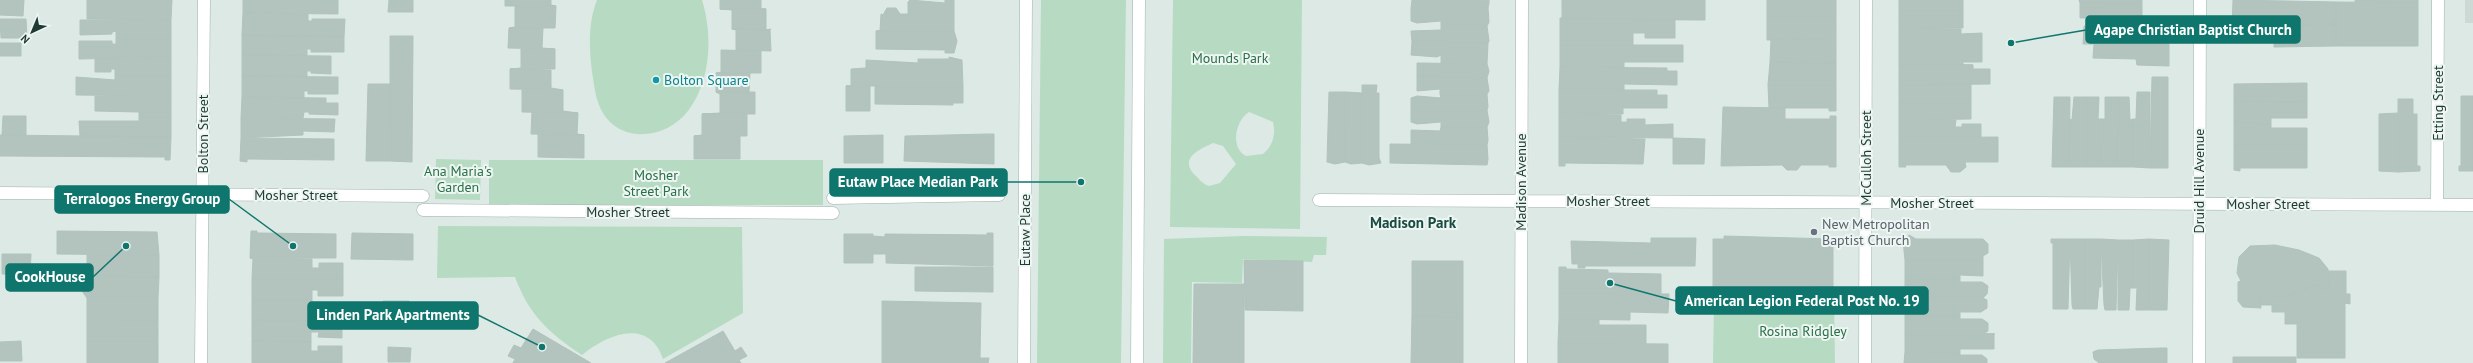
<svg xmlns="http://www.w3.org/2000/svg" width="2473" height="363" font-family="'PT Sans',sans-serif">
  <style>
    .built { fill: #ccd9d4 }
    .green { fill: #b6dbc2; fill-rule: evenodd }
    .building { fill: #b3c4be; stroke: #b0c3bc }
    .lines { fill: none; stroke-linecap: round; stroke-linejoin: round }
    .street-casing { stroke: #a0b1ac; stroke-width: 13 }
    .secondary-casing { stroke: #9db5ad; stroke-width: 13 }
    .street { stroke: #fff; stroke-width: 12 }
    .secondary { stroke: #fff; stroke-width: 12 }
    .culture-dot { fill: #0f9aa8; stroke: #edf6f2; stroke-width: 1.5 }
    .worship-dot { fill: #6b7280; stroke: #edf6f2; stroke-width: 1.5 }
    .labels { text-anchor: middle; stroke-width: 4; stroke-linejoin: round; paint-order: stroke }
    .park-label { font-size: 14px; fill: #2a6f48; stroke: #edf6f2 }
    .culture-label { font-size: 14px; fill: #0d838f; stroke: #edf6f2; text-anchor: start }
    .street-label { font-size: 14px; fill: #1f3933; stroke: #edf6f2 }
    .worship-label { font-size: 14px; fill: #5b616d; stroke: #edf6f2; text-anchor: start }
    .neighbourhood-label { font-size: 15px; font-weight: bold; fill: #1b4a41; stroke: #edf6f2 }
    .leader { fill: none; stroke: #0f766e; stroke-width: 1.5 }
    .callout-dot { fill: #0f766e; stroke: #edf6f2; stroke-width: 1.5 }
    .callout { fill: #0f766e; stroke: #0f766e; stroke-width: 1.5 }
    .callout-label { font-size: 15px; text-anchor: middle; font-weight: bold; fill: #fff }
  </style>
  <rect width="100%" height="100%" fill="#dde9e5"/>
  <!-- built -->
  <path class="built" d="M2465,0H2473V23H2465Z"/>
  <!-- green -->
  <path class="green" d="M597,0H702C713,35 711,81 688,111C665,141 615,145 599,105C595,95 594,83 592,72C589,48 588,23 597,0Z
    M1041,0H1126L1121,363H1037Z
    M1173,0H1302L1300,229L1170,227ZM1249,112L1273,122C1276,134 1273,146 1263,154L1246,156C1230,148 1235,121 1249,112ZM1213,143L1223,146L1236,164L1220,183L1209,186C1203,184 1200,180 1196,176C1178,159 1198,150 1213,143Z
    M436,159L481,160L480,200L435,199Z
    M489,160H823V205H489Z
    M438,226L742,227L743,313L663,359C649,317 607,334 582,355C549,333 529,315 515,277L437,278Z
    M1243,236L1327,237L1326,255H1314L1312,262L1243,259L1242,283L1192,282L1191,363H1163L1164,239Z
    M1834,299L1835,363H1713L1714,303Z"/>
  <!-- building -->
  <path class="building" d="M0,0H24L23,16L0,15Z
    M87,0H172L171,20L87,19Z
    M243,0H338V14L243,13Z
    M389,0H413V12H388Z
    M505,0H551V5L556,6H505Z
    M720,0H761V9H766H720Z
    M910,0L945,3V0H954V31H876H880L881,14L883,15L887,8H896L900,14H908V2Z
    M1412,0H1489V3L1488,8H1411Z
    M1562,0H1705V20L1562,19Z
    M1767,0H1836V17H1767Z
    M1899,0H1963V11H1899Z
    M2079,0H2142V4L2080,3Z
    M2233,0L2336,2V24L2239,25V29H2232Z
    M2355,0H2418V3L2355,2Z
    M2336,2L2418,3V46H2336Z
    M2080,3L2142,4V18H2080Z
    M515,6H556L555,28H509L515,27Z
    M1411,8H1488L1489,22L1487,26L1441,25V21L1417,23L1411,21Z
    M720,9H766V30L771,29L770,30L732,29V10Z
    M1899,11H1963V28H1899Z
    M243,13L308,14V21H312V19H345L344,37L242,35Z
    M1767,17H1836V40H1767Z
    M1560,18L1675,20V38H1645V33H1633V45H1560Z
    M0,19H26L27,38H1Z
    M80,20H171V39L116,38V31L112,32V34L80,35Z
    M2164,20H2170L2169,44H2083L2084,26H2132V22H2164Z
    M2336,24V46L2274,47V25Z
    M1441,25L1487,26L1489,41L1488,43L1412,42L1411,31L1441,30Z
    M509,28H543L542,48L555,49L508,48Z
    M1899,28L1961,29V34L1982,33V48H1899Z
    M732,29L770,30L771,51L736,50V30Z
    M876,31H954L957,41L954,53H945V50L876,49Z
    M242,35L344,37V52H311V49H307V56L242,55Z
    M390,36H413L412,162L390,161Z
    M116,38L171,39V57L79,59V41H112V44H116Z
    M1771,39L1836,40V63L1770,62Z
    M1412,42L1488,43L1487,64H1441V55L1437,57L1411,55Z
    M0,43H21V56H0Z
    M2094,44H2169V66L2137,65L2136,59L2093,58Z
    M1560,45H1683V62H1624V67H1560Z
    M1899,48H1982V62H1963V65H1973H1899Z
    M521,49H555V69H510L521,68Z
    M721,50L761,51V73H716L721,72Z
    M242,55L331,56V74L311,73V71H307V77L242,76Z
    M171,57V76H115V69H111V72H95V59Z
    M949,57L962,60L963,86H846H851V69L866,68V60L918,63V59H949Z
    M1770,62L1836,63V85H1768Z
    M1417,63L1487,64L1489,71L1487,78L1417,76Z
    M1899,65H1973V69H1990V84L1899,85Z
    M1560,67L1667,68V71H1677V85L1624,84V90H1559Z
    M510,69L551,70V88L563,90L510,89Z
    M716,73H750L749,92H716Z
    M115,76H171V96L76,95V77L115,80Z
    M242,76L338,77V94H308V91H304V98L242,97Z
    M1417,76L1487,78L1489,91L1487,94H1440V89L1417,91Z
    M2152,77H2168V168H2150Z
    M2307,83V102L2234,101V84Z
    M368,84H391L390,161H366Z
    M1971,84V103H1899V85Z
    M1362,85H1377L1376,93H1379V158L1381,163L1369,165L1362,163Z
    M1768,85H1836V111H1829V108H1769Z
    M846,86H870V111H846Z
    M875,86H963V103H953V105L875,104Z
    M522,90H563V111L578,113L522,112Z
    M1559,90H1657V95H1667V108H1623V114H1559Z
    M716,92H755V114H702L720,113V94Z
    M1329,92H1346L1345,162L1335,164L1327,162Z
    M1346,92L1362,93V163L1351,164L1345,162Z
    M2137,92H2150V168L2133,167V119H2136Z
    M1440,94H1487L1488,107L1487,110H1411V98L1417,96L1441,98Z
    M95,96H171V117H139V112L95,111Z
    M2461,96H2473V171H2459V166H2461Z
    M242,97L326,98V103H338V115L309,114V112H304L303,118H241Z
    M2054,97H2070L2069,167H2052Z
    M2074,97H2086V167H2069L2070,119L2072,120Z
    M2086,97H2099L2098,119H2102L2101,167H2086Z
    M2105,97H2118L2117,167H2101L2102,119H2105Z
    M2118,97H2129L2130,120L2133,119V167H2117Z
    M2398,99H2413V114H2417V166H2420V171L2398,172Z
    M2234,101L2307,102V118H2271V124L2234,122Z
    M1899,103H1971V119L1899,120Z
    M1723,107L1785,108V119H1830V116H1836V167H1829V165H1801L1797,170H1787L1782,165L1721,166Z
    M1411,110H1487L1489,122L1487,127H1441V122L1417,124L1411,122Z
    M532,112L578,113L577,134L584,135L531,134Z
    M2398,113V172L2379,171V114Z
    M702,114H747V136H694L702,135Z
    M1559,114L1621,115V122H1627V119H1645V125L1673,124V138L1559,137Z
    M3,116H26V136L2,135Z
    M139,117H171V137L80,136L79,121H139Z
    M241,118L335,119L334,132L303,131V135L241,138Z
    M1899,120H1956L1955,127H1962V124H1981V138H1899Z
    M2234,122L2271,124V128H2307V145H2234Z
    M1441,127H1487L1488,140L1487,145L1411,144V130L1440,131Z
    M538,134L584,135V158L538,157Z
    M988,134H994V164L904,161L905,136Z
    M0,135L171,137L170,160H165V157L0,156Z
    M883,135V163H844V136Z
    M694,136H740V159H694Z
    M1559,137L1645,139L1643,164L1565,163V166H1559Z
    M1998,137V162H1965L1966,167L1960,172H1951L1946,165H1905L1906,167H1899V138Z
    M241,138L334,139V160L247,159V162L240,161Z
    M1673,138L1705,139L1704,164H1673Z
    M1390,144L1487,145L1488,159L1487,165L1390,163Z
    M2234,145H2307V168H2240V171L2234,170Z
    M57,231L157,232L159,255L57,254Z
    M251,231H257V233L336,234V258H250Z
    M352,233L413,234V260L351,259Z
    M987,233H993V266L886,263V254H873V263H844V234H873V236L885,237V234L987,235Z
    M1909,235L1916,239H1983L1988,244V253L1983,256V260H1905L1903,241Z
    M1724,236L1831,239V247H1833V287H1815V297L1713,296V239H1724Z
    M1651,238H1696L1695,266H1585V268H1578V264H1572L1571,241L1651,243Z
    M2051,239H2070L2068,309H2053V243H2051Z
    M2070,239H2085V309H2073L2072,305Z
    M2085,239H2101V287H2099L2097,309H2085Z
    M2101,239L2118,240L2116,310H2105L2104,305Z
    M2149,239V310H2136L2137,288H2133V240Z
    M2149,239L2169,240L2167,310H2149Z
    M2118,240H2133V288H2130L2129,310H2118Z
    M2275,245L2299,250L2319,258L2328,269L2329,287L2321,290L2319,284L2284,297L2260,296L2261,308L2243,307L2238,301V282L2241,281L2237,273L2239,257L2250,246Z
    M2,254H31L30,275L2,274Z
    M87,255H159V277L87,276Z
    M250,258L312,259V268H319V263H343V279H252L253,258Z
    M1244,260L1303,261V311L1245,310Z
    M1905,260H1983V276L1960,275V279L1905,278Z
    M1412,261H1463V317L1412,316Z
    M915,267H993V292L915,291Z
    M1559,267H1566V269L1608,270V273L1661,274V294L1559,293Z
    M2328,271H2346V294H2350V304L2345,303V358H2297V324H2285V312H2272V305H2261L2260,296L2284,297L2319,284L2321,290L2329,287Z
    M87,276L159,277L158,298H87L82,291V282Z
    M1905,278L1960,279V282H1982L1988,286L1987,294L1983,298L1905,297Z
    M252,279H343V296H318V290H312V300H252Z
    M1194,284H1244V363H1193Z
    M1559,293L1669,294L1668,313L1630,312V320L1559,319Z
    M1905,297L1983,298L1987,300V308L1981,312H1960V316H1905Z
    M87,298H158V321L87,320Z
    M252,300H312V310H318V304L342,305V321L252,320Z
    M383,301H409V321H383Z
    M882,301L981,303L980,358H989L988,363H882Z
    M1412,316L1463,317V363H1411Z
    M1905,316H1960V319H1982L1988,323V331L1983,334H1995H1905Z
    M1559,319L1599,320V325H1646V344L1558,343Z
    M87,320L158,321V341H87Z
    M252,320L342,321V338L318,337L319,332H311V342L252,341Z
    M533,329L591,363H513L515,359L508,356L514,345L521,348Z
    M723,331L735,351L741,347L747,356L739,360L741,363H665Z
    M1905,334H1994V349H1960V353L1905,352Z
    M21,341L22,361H0V342Z
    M87,341H158V363H87Z
    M252,341L311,342V351H318V346H342V362L252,361Z
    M1558,343L1668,344V363H1558Z
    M388,347L411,348L410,362H388Z
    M2162,348H2167V363H2099L2094,359L2093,352L2098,350Z
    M1905,352L1960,353V355H1982L1987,359V363H1904Z
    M2233,357H2296V363H2233Z
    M252,361L342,362V363H252Z"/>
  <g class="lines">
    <defs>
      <path id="street" d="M0,193L423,196
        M833,198L999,195
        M1319,200L2473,205
        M2437,205L2438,0
        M423,210L833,213
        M201,363L204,0
        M1521,363L1522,0"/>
      <path id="secondary" d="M1024,363L1026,0
        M1137,363L1139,0
        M1865,363L1866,0
        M2199,363L2200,0"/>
    </defs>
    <!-- street casing -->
    <use href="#street" class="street-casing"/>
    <!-- secondary casing -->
    <use href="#secondary" class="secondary-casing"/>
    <!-- street -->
    <use href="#street" class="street"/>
    <!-- secondary -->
    <use href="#secondary" class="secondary"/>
  </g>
  <!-- markers -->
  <circle class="culture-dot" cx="656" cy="80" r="4"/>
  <circle class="worship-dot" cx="1814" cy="232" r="4"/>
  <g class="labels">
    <!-- park labels -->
    <g class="park-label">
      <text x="1230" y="63">Mounds Park</text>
      <text x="458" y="176">Ana Maria's<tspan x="458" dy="16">Garden</tspan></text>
      <text x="656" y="180">Mosher<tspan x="656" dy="16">Street Park</tspan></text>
      <text x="1803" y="336">Rosina Ridgley</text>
    </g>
    <!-- culture labels -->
    <g class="culture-label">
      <text x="664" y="85">Bolton Square</text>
    </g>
    <!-- street labels -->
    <g class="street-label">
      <text transform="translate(2438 103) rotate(-90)" y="5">Etting Street</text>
      <text transform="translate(203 134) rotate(-90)" y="5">Bolton Street</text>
      <text transform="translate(1866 158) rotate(-90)" y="5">McCulloh Street</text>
      <text transform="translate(2199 181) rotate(-90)" y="5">Druid Hill Avenue</text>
      <text transform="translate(1521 182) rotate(-90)" y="5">Madison Avenue</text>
      <text x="296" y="200">Mosher Street</text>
      <text x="1608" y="206">Mosher Street</text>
      <text x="1932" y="208">Mosher Street</text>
      <text x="2268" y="209">Mosher Street</text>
      <text x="628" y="217">Mosher Street</text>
      <text transform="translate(1025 230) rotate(-90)" y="5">Eutaw Place</text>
    </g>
    <!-- worship labels -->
    <g class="worship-label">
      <text x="1822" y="229">New Metropolitan<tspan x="1822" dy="16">Baptist Church</tspan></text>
    </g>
    <!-- neighbourhood labels -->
    <g class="neighbourhood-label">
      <text x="1413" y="228">Madison Park</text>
    </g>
  </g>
  <!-- callouts -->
  <path class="leader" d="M2011 43L2086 30M1081 182L1007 182M293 246L229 199M126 246L93 277M1610 283L1676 301M542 347L478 315"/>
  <g class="callout-dot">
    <circle cx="2011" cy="43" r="4"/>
    <circle cx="1081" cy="182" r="4"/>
    <circle cx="293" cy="246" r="4"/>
    <circle cx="126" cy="246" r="4"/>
    <circle cx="1610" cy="283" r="4"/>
    <circle cx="542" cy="347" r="4"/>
  </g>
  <g class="callout">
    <rect x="2086" y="16" width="214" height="27" rx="4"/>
    <rect x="830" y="169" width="177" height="27" rx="4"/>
    <rect x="55" y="186" width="174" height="27" rx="4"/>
    <rect x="6" y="264" width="87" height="27" rx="4"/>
    <rect x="1676" y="287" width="252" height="27" rx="4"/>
    <rect x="308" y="302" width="170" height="27" rx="4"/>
  </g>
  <g class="callout-label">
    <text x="2193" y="35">Agape Christian Baptist Church</text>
    <text x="918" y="187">Eutaw Place Median Park</text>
    <text x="142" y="204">Terralogos Energy Group</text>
    <text x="50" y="282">CookHouse</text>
    <text x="1802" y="306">American Legion Federal Post No. 19</text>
    <text x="393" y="320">Linden Park Apartments</text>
  </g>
  <!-- north arrow -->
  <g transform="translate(32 32) rotate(224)" stroke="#edf6f2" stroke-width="3" paint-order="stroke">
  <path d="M0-3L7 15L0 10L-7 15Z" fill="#1f3933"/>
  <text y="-6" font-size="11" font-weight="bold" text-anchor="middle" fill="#1f3933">N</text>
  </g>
</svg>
